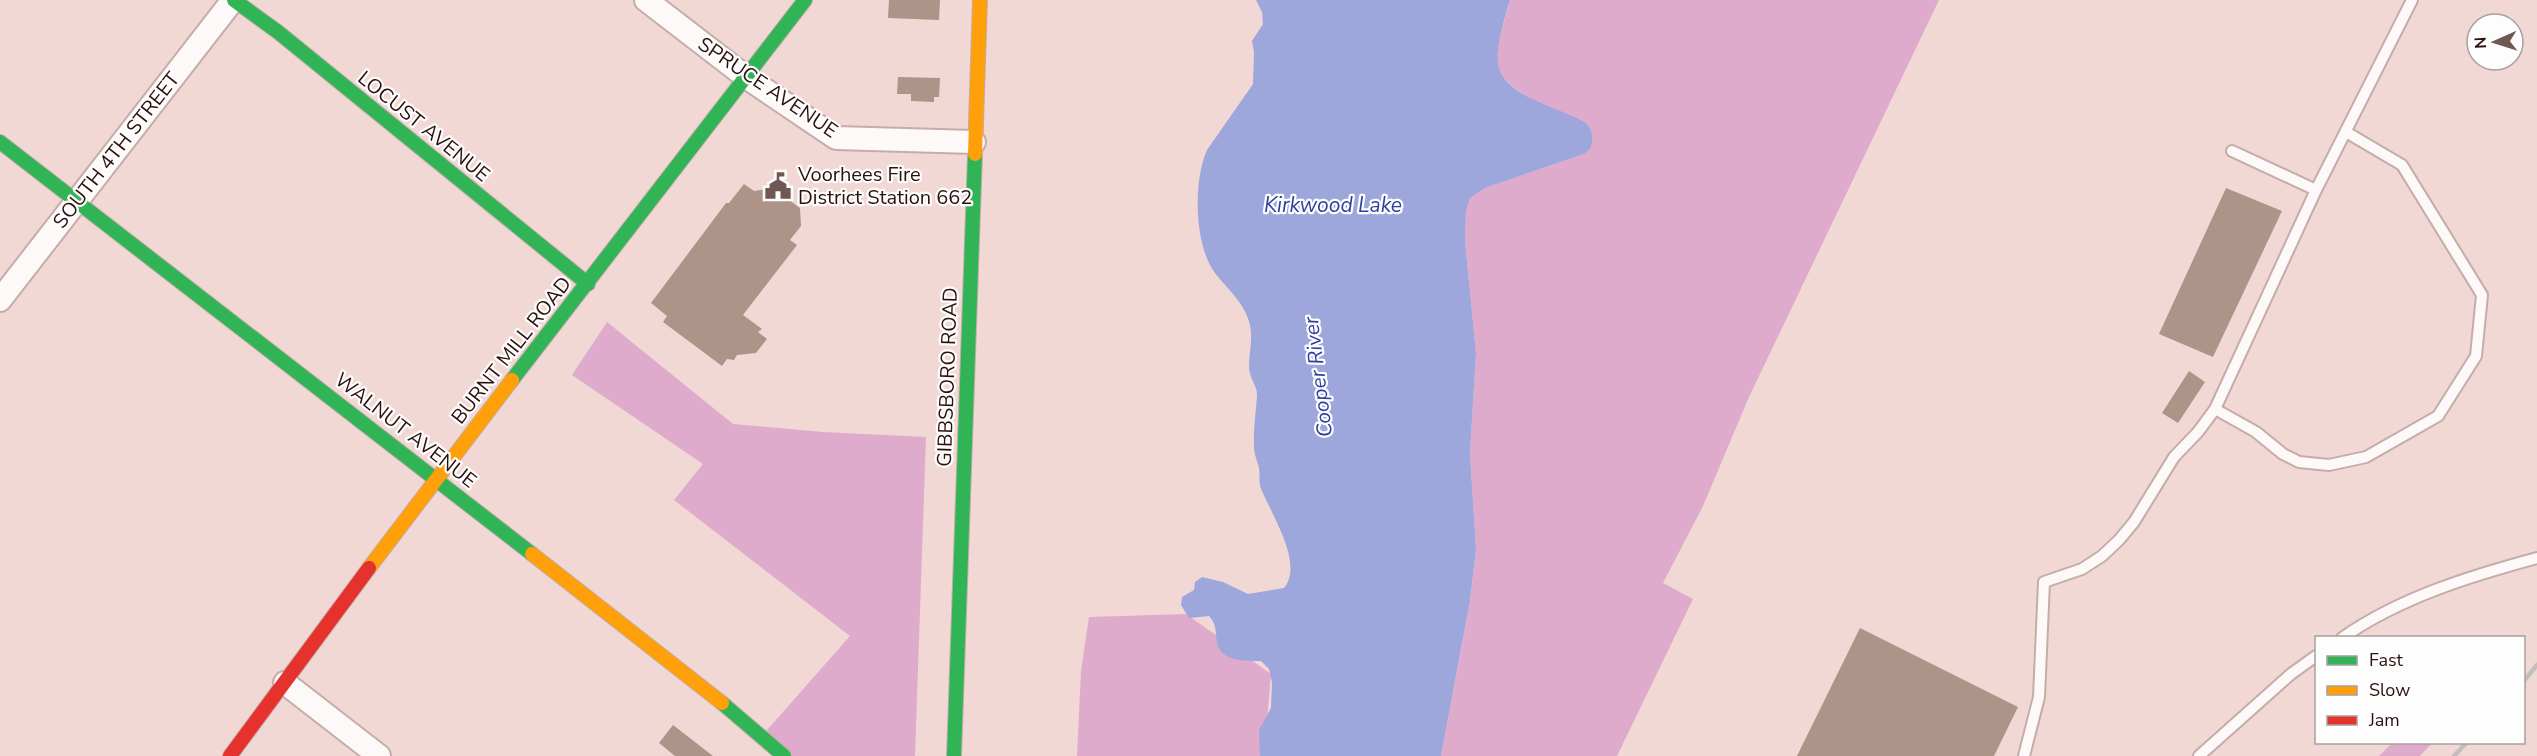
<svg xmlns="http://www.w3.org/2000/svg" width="2537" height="756" font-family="'Nunito Sans',sans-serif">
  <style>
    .forest { fill: #deabcc }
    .water { fill: #9ea7dc }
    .building { fill: #ad9388 }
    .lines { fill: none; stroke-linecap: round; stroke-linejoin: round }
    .lane-casing { stroke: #c4ada9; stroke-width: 14 }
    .street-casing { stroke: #c4ada9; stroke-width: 26 }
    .fast-casing { stroke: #c4ada9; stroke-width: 16 }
    .slow-casing { stroke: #c4ada9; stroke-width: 16 }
    .jam-casing { stroke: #c4ada9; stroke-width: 16 }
    .lane { stroke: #fdf9f9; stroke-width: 10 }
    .street { stroke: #fdf9f9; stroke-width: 22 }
    .fast { stroke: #30b455; stroke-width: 14 }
    .slow { stroke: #ff9f0a; stroke-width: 14 }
    .jam { stroke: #e5322d; stroke-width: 14 }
    .rail { stroke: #c4bdbc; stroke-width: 4.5 }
    .labels { text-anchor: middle; stroke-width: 4.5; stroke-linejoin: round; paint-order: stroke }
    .street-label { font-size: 20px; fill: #2a110d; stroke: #fdfdfd }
    .poi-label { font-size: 20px; fill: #2a110d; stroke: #fdfdfd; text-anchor: start }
    .water-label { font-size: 21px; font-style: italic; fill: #2f3f9b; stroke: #fdfdfd }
  </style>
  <rect width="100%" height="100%" fill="#f1d8d4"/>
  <!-- forest -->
  <path class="forest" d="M1510,0H1939L1749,397L1703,506L1663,583L1693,599L1617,756H1441L1470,602L1476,549L1470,453L1476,353L1465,241L1466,212L1470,198L1485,188L1584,154L1579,120C1558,110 1500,91 1498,64C1496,43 1505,20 1510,0Z
    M607,322L733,424L823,432L926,437L915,756H789L760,738L850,636L674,500L703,464L572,375Z
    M1186,614L1271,674L1264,756H1077L1081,671L1089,617Z
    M2392,743V742L2432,743L2420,756H2379Z"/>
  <!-- water -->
  <path class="water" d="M1256,0H1510C1505,17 1494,52 1499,68C1506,93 1548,105 1570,115C1576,118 1585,121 1589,127C1593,133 1593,143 1590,149L1584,154L1485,188L1470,198L1466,212L1465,241L1476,353L1470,453L1476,549L1470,601L1441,756H1260L1259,730L1271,708L1272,682L1269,669L1261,661C1247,661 1220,662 1217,642C1215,631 1217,625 1209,616L1189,618L1181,605L1182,597L1194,590L1195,582L1202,577L1223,582L1248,594L1284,588C1305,563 1269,511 1260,486C1259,480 1260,474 1259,468C1257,460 1254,454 1254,446C1253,429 1256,412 1257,396C1258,386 1249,379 1249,366C1249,353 1253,339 1250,325C1245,303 1228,290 1215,273C1194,245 1193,181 1207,150L1253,84L1254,52L1252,41L1263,24L1262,12Z"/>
  <!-- building -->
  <path class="building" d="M889,0H940L939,20L888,18Z
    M898,77L940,78L939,97H934V102L911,101V94H897Z
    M744,184L754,191L773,188L800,208L801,226L790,240L797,245L743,315L762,329L758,332L767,339L756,353L737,355L734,360L727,359L722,366L663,322L667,316L651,303L726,203H729Z
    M2226,188L2282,211L2213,357L2159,334Z
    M2189,371L2205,382L2178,423L2162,413Z
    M1860,628L2018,707L1994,756H1797Z
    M673,725L713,756H675L659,743Z"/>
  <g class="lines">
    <defs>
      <path id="lane" d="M2316,190L2412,0
        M2215,409L2256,432L2283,454L2299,462L2329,465L2366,457L2438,416L2476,356L2482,295L2402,165L2346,132
        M2342,638C2399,598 2470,576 2537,558
        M2024,756L2039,697L2044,582L2082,569L2102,556L2119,540L2134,522L2174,457L2198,432L2215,409L2316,190L2232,151
        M2199,756L2291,674L2316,656"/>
      <path id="street" d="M646,0L746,77L836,138L974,142
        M0,300L233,0
        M285,683L379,756"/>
      <path id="fast" d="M234,0L278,32L588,284
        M0,142L532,554
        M512,380L805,0
        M722,703L784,756
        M954,756L975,154"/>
      <path id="slow" d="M975,154L980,0
        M532,554L722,703
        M369,568L512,380"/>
      <path id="jam" d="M230,756L369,568"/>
    </defs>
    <!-- lane casing -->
    <use href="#lane" class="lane-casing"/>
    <!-- street casing -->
    <use href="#street" class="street-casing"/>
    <!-- fast casing -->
    <use href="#fast" class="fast-casing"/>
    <!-- slow casing -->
    <use href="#slow" class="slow-casing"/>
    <!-- jam casing -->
    <use href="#jam" class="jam-casing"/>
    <!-- lane -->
    <use href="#lane" class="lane"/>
    <!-- street -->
    <use href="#street" class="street"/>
    <!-- fast -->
    <use href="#fast" class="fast"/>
    <!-- slow -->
    <use href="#slow" class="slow"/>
    <!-- jam -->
    <use href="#jam" class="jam"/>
    <!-- rail -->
    <path class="rail" d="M2524,681L2537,665
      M2454,756L2467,742"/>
  </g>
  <!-- icons -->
  <defs>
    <symbol id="civic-bare" viewBox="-9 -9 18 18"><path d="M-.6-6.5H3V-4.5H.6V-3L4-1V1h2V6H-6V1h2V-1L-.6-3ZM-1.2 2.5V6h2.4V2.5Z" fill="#705753" stroke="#fdfdfd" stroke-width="2.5" paint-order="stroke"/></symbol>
  </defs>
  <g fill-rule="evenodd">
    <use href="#civic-bare" x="759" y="167" width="38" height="38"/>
  </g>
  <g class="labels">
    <!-- street labels -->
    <g class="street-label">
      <text transform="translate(768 87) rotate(34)" y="7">SPRUCE AVENUE</text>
      <text transform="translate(424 126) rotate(39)" y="7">LOCUST AVENUE</text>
      <text transform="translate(116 150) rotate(-52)" y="7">SOUTH 4TH STREET</text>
      <text transform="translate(511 350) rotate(-52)" y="7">BURNT MILL ROAD</text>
      <text transform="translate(947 377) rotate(-88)" y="7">GIBBSBORO ROAD</text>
      <text transform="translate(406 430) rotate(38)" y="7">WALNUT AVENUE</text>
    </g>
    <!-- poi labels -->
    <g class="poi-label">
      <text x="798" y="181">Voorhees Fire<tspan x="798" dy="23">District Station 662</tspan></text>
    </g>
    <!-- water labels -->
    <g class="water-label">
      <text x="1333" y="212">Kirkwood Lake</text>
      <text transform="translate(1318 377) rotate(-97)" y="7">Cooper River</text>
    </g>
  </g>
  <!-- legend -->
  <rect x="2315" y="636" width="210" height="108" fill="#fdfdfd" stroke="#a99f9d" stroke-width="1.5"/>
  <rect x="2327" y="656" width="30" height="9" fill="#30b455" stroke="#a99f9d" stroke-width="1.5"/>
  <text x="2369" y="666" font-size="18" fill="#2a110d">Fast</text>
  <rect x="2327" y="686" width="30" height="9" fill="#ff9f0a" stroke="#a99f9d" stroke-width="1.5"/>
  <text x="2369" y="696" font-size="18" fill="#2a110d">Slow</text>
  <rect x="2327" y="716" width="30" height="9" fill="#e5322d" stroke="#a99f9d" stroke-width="1.5"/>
  <text x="2369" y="726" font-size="18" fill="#2a110d">Jam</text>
  <!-- north arrow -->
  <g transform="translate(2495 42) rotate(267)"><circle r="28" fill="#fdfdfd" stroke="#a99f9d" stroke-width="1.5"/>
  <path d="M0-4.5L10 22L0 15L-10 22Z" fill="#705753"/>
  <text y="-9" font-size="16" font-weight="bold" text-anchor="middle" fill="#2a110d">N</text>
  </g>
</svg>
